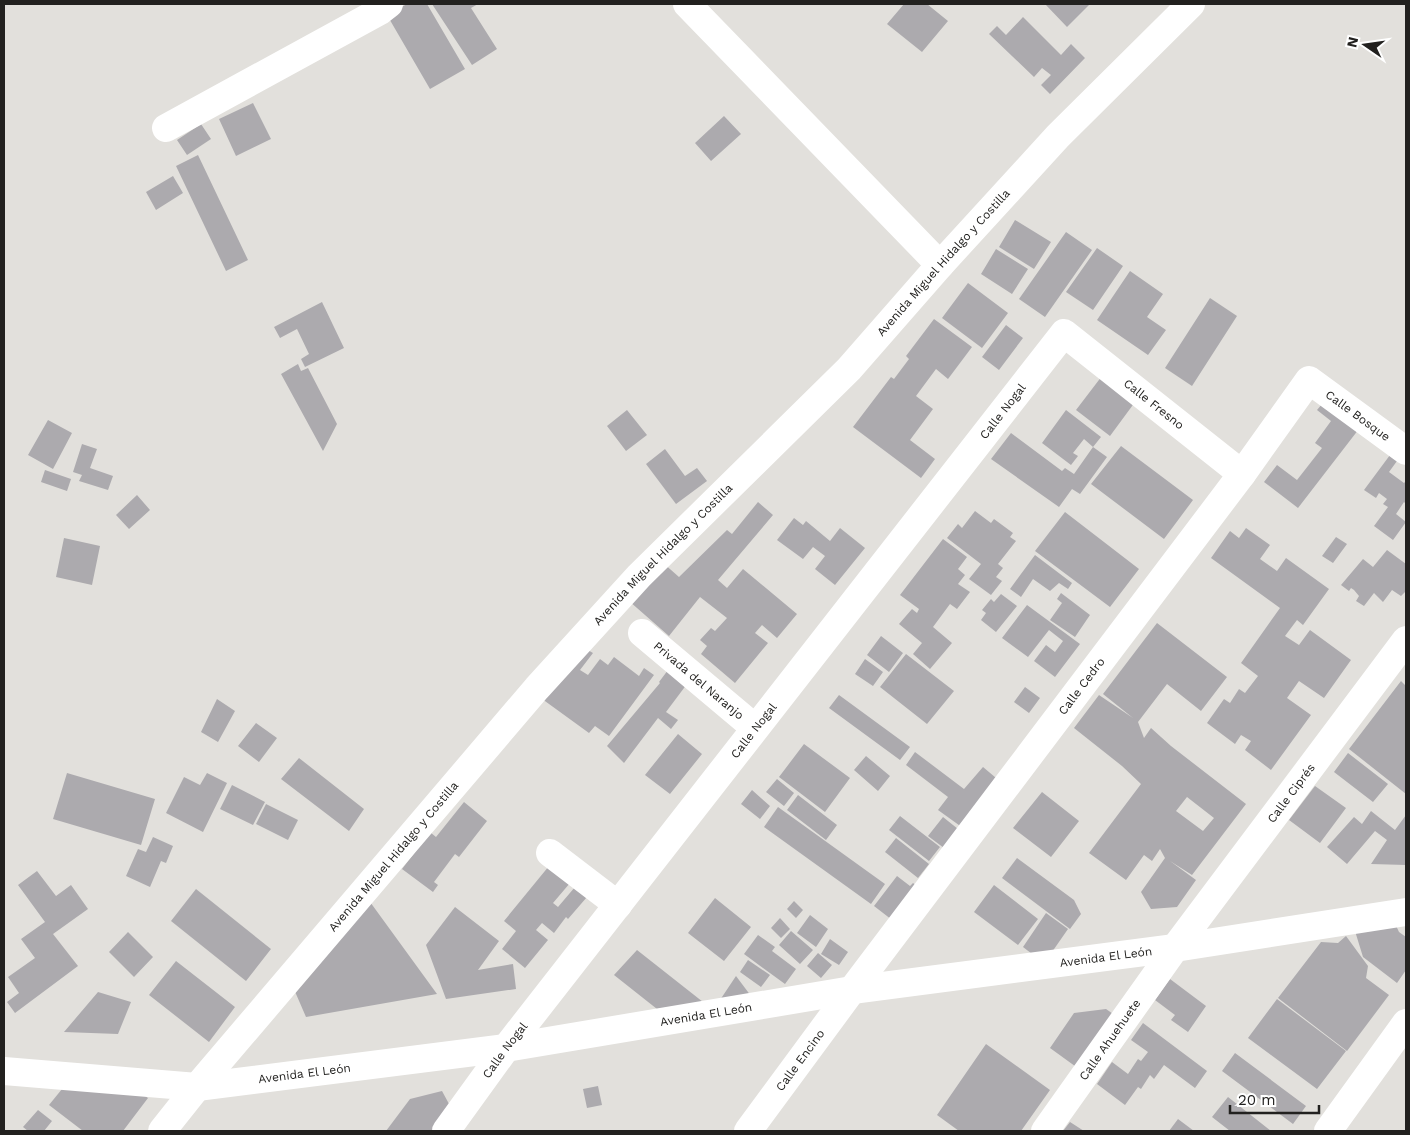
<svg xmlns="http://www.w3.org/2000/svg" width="1410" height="1135" font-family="'Work Sans',sans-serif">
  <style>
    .building { fill: #acaaae; fill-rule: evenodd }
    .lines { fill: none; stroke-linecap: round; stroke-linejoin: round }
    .minor { stroke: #fff; stroke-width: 28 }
    .labels { text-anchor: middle; stroke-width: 4; stroke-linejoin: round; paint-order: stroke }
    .street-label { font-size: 12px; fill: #22211f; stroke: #fff }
  </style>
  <rect width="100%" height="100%" fill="#e2e0dc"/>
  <!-- building -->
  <path class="building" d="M407,4H427L465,69L430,89L387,15Z
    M432,4H478L471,8L497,49L472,65Z
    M904,4H927L948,21L922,52L887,24Z
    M1045,4H1090L1067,27Z
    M1023,17L1061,55L1071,44L1085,58L1050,94L1041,85L1051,75L1042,68L1034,77L989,34L997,26L1006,35Z
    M253,103L271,139L236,156L219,119Z
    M724,116L741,134L711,161L695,143Z
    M201,124L211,139L187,155L177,140Z
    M198,155L248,260L226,271L176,166Z
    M173,176L183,193L156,210L146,192Z
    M1015,220L1051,242L1034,269L999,247Z
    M1066,232L1092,250L1045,317L1019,299Z
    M1097,248L1123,266L1093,310L1066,292Z
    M996,249L1028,269L1012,294L981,274Z
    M1130,271L1163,294L1147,317L1166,330L1148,355L1097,320Z
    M968,283L1008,313L982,348L942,318Z
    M1210,298L1237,316L1192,386L1165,368Z
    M322,302L344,348L305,367L301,359L309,354L297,329L280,338L274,327Z
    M934,319L972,347L948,379L936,369L916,396L933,409L910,440L935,459L921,478L853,427L891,377L894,379L909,359L906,356Z
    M1006,325L1023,338L999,370L982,357Z
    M298,364L301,371L308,368L337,424L323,451L281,374Z
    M1105,372L1138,398L1110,436L1076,410Z
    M1327,398L1362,425L1298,508L1264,482L1277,465L1297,480L1322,448L1315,443L1331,421L1317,410Z
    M627,410L647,435L626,451L607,426Z
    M1066,410L1101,437L1093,447L1084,439L1073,453L1078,456L1071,465L1042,443Z
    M48,420L72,433L53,469L28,455Z
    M1011,433L1062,471L1065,468L1074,474L1093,447L1107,457L1080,494L1072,489L1059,507L991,459Z
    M82,444L97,449L90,468L113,476L108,490L79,481L82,475L73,472Z
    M1121,446L1193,500L1164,539L1091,484Z
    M665,449L685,476L697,468L707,481L676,504L646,464Z
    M1390,455L1397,461L1389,472L1404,483L1406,481V504L1404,502L1396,514L1406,522L1393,540L1374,526L1388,507L1383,504L1387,499L1379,493L1376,498L1364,490Z
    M45,470L71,479L67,491L41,482Z
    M137,495L150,510L129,529L116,515Z
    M758,502L773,515L718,580L727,588L743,569L797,614L777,638L762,625L755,633L768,643L735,683L701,654L707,646L700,640L711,628L715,631L727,618L700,597L669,636L629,601L662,562L679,577L727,530L732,534Z
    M975,511L991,523L994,519L1013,533L1010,537L1016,541L998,564L1003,568L996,577L1002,581L991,595L969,579L981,564L947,538L958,524L962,528Z
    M1065,512L1139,569L1110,607L1035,551Z
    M794,518L803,525L806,521L830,541L840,528L865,548L835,585L815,569L825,556L813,547L803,559L777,540Z
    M1246,528L1270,545L1260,559L1277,571L1286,558L1329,589L1303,625L1297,620L1285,636L1299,645L1310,630L1351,660L1324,698L1299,681L1287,698L1311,715L1271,770L1245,750L1251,741L1241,735L1235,744L1207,723L1224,699L1230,703L1239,689L1245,693L1258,676L1241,663L1280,608L1211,558L1230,531L1239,538Z
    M1336,537L1347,544L1333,563L1322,556Z
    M64,538L100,546L92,585L56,577Z
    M943,539L967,557L958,569L965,575L958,584L970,592L957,609L950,604L933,627L952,643L930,669L913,654L922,643L899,624L912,609L917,613L919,609L900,595Z
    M1387,550L1406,564V591L1401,596L1392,590L1383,602L1374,593L1364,606L1356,601L1359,596L1354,590L1351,588L1349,591L1341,585L1363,559L1373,567Z
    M1035,555L1072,583L1068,589L1059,583L1050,591L1033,579L1021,597L1010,589Z
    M1061,593L1090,615L1075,637L1050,620L1062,603L1057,599Z
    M1001,594L1017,606L996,632L981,620L986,613L982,610L991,599L994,602Z
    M1027,605L1080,644L1055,677L1034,661L1046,645L1055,652L1063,641L1049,630L1028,657L1002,638Z
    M1157,623L1227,677L1201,711L1167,684L1138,722L1144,738L1151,728L1171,746L1246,804L1192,875L1170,861L1196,880L1177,907L1151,909L1141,892L1165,858L1160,849L1152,861L1144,855L1126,880L1089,853L1141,784L1122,766L1074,728L1099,695L1133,718L1103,694ZM1187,797L1214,818L1203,831L1176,811Z
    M881,636L903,653L889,672L867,655Z
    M579,645L593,653L580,670L588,675L600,659L608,665L614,657L639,676L644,668L654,675L609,736L595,726L589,733L538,696Z
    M906,654L954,691L927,724L880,687Z
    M865,659L883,672L873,686L855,674Z
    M668,670L687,684L666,712L678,720L671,729L658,718L624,763L607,746L660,683L659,682Z
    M1401,681L1406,686V794L1349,749Z
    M1025,687L1040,698L1029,713L1014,702Z
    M839,695L910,747L900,760L829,708Z
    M217,699L235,711L218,742L201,732Z
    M256,723L277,738L259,762L238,746Z
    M678,734L702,754L670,794L645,775Z
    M804,744L850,778L825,812L779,777Z
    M915,752L964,789L983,767L1002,783L963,828L938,810L948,797L906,765Z
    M1348,753L1388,784L1373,802L1334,772Z
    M866,756L890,776L878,791L854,770Z
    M299,758L364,809L349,831L281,779Z
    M67,773L155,799L141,845L53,819Z
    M207,773L227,783L203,832L166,813L184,777L200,785Z
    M777,779L794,793L784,806L766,792Z
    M232,785L265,802L253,825L220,809Z
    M1315,786L1346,808L1320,843L1289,820Z
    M752,790L770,806L760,819L741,804Z
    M1042,792L1079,821L1051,857L1013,828Z
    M798,795L837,825L826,840L787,810Z
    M464,802L487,821L459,857L455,854L434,882L438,885L433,892L402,869L422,843L425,828L436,837Z
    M266,804L298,820L288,840L256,824Z
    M778,807L885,884L871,904L764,827Z
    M1371,811L1395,830L1406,815V865L1371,864L1387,840L1375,831L1347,864L1327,847L1354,817L1362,824Z
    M900,816L940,847L929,861L889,830Z
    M943,817L958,829L944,848L928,836Z
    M153,837L173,846L166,863L161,861L150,887L126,876L138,849L146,852Z
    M896,838L929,864L918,878L885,852Z
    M1017,858L1074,900L1081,914L1070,929L1002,878Z
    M549,866L570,883L553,903L558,907L575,887L587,897L568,919L566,917L554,933L542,923L536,930L548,940L525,968L502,949L516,931L504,921Z
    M37,871L56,896L71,885L88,909L53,934L78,966L15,1013L7,1002L19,993L8,977L35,958L21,939L45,922L18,885Z
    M897,876L910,886L913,883L922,890L896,923L874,906Z
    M994,885L1038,919L1018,945L974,912Z
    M196,889L271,949L246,981L171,921Z
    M365,895L437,994L306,1017L290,980Z
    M715,898L751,927L724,961L688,933Z
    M794,901L803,910L796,918L787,909Z
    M455,907L499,941L478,970L513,964L516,989L446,999L426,945Z
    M1046,913L1068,929L1052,952L1036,957L1023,947Z
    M810,915L828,929L816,947L797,933Z
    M1392,917L1399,932L1406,937V970L1397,983L1363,957L1355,931Z
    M780,918L790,929L781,938L771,928Z
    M791,931L813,950L800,964L779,945Z
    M128,932L153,957L134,977L109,952Z
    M758,935L775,947L772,951L796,969L785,984L744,954Z
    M1346,936L1368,966L1366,978L1389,995L1347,1051L1278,998L1321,942L1338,943Z
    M830,939L848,952L839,965L821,954Z
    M637,950L703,1002L657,1009L614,975Z
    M818,953L832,965L821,978L807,966Z
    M748,960L770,975L761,987L740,972Z
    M176,961L235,1007L209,1042L149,995Z
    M736,976L751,996L720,1000Z
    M1170,979L1206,1006L1188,1032L1171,1020L1175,1015L1155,1000Z
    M98,992L131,1002L118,1034L64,1032Z
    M1277,999L1346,1051L1317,1089L1248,1038Z
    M1106,1009L1116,1016L1079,1069L1050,1048L1074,1013Z
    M1143,1023L1207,1071L1195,1088L1164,1065L1154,1079L1150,1075L1141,1089L1138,1087L1125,1105L1097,1084L1112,1062L1128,1074L1138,1059L1141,1061L1148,1052L1131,1040Z
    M986,1044L1050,1090L1021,1131H959L937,1115Z
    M1235,1053L1306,1106L1293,1124L1222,1071Z
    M598,1086L602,1105L587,1108L583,1089Z
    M132,1087L148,1098L123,1131H83L49,1105L62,1089Z
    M442,1091L455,1115L443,1131H386L410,1099Z
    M1228,1097L1271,1131H1230L1212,1117Z
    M38,1110L52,1121L44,1131H28L23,1127Z
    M1178,1119L1194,1131H1169Z
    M1070,1122L1084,1131H1063Z"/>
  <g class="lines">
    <!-- minor -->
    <g class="minor">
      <path d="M687,4L940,265"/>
      <path d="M166,128L380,11L389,4"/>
      <path id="s1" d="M642,633L755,728"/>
      <path d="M550,853L618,905"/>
      <path id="s2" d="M4,1071L197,1087L506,1048L852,990L1175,948L1406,912"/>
      <path id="s3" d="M162,1131L197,1087L537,688L639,576L849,369L940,265L1058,136L1191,4"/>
      <path id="s4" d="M446,1131L506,1048L1064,333L1242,474"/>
      <path id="s5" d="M748,1131L852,990L1242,474L1309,380L1406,451"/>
      <path id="s6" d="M1045,1131L1175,948L1406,640"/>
      <path d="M1328,1131L1406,1023"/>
    </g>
  </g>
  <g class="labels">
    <!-- street labels -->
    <g class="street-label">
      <text dy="4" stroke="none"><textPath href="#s3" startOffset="1169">Avenida Miguel Hidalgo y Costilla</textPath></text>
      <text dy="4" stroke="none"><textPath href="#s4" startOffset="1124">Calle Fresno</textPath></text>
      <text dy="4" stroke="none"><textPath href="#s4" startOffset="910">Calle Nogal</textPath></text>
      <text dy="4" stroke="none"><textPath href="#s5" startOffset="998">Calle Bosque</textPath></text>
      <text dy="4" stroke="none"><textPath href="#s3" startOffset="764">Avenida Miguel Hidalgo y Costilla</textPath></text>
      <text dy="4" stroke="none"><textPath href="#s1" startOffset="74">Privada del Naranjo</textPath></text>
      <text dy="4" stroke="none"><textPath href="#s5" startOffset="556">Calle Cedro</textPath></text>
      <text dy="4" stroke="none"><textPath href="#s4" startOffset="505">Calle Nogal</textPath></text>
      <text dy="4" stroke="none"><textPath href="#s6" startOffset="418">Calle Ciprés</textPath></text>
      <text dy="4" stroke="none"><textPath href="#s3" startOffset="359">Avenida Miguel Hidalgo y Costilla</textPath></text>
      <text dy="4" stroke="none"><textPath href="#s2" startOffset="1112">Avenida El León</textPath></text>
      <text dy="4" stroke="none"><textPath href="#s2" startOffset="708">Avenida El León</textPath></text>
      <text dy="4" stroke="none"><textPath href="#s6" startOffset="112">Calle Ahuehuete</textPath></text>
      <text dy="4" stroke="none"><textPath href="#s4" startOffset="100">Calle Nogal</textPath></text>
      <text dy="4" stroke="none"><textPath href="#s5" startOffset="88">Calle Encino</textPath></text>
      <text dy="4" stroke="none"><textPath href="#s2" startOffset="302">Avenida El León</textPath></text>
    </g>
  </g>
  <!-- border -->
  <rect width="1410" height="1135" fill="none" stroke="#22211f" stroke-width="10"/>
  <!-- north arrow -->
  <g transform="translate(1365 45) rotate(283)" stroke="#ffffff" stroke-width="4" paint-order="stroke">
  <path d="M0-4L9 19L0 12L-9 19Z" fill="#22211f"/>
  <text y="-8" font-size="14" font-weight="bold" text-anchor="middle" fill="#22211f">N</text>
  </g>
  <!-- scale -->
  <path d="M1230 1105v8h89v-8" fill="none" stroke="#22211f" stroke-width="2.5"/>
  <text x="1238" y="1105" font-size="15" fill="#22211f" stroke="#ffffff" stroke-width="4" paint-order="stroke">20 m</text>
</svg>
